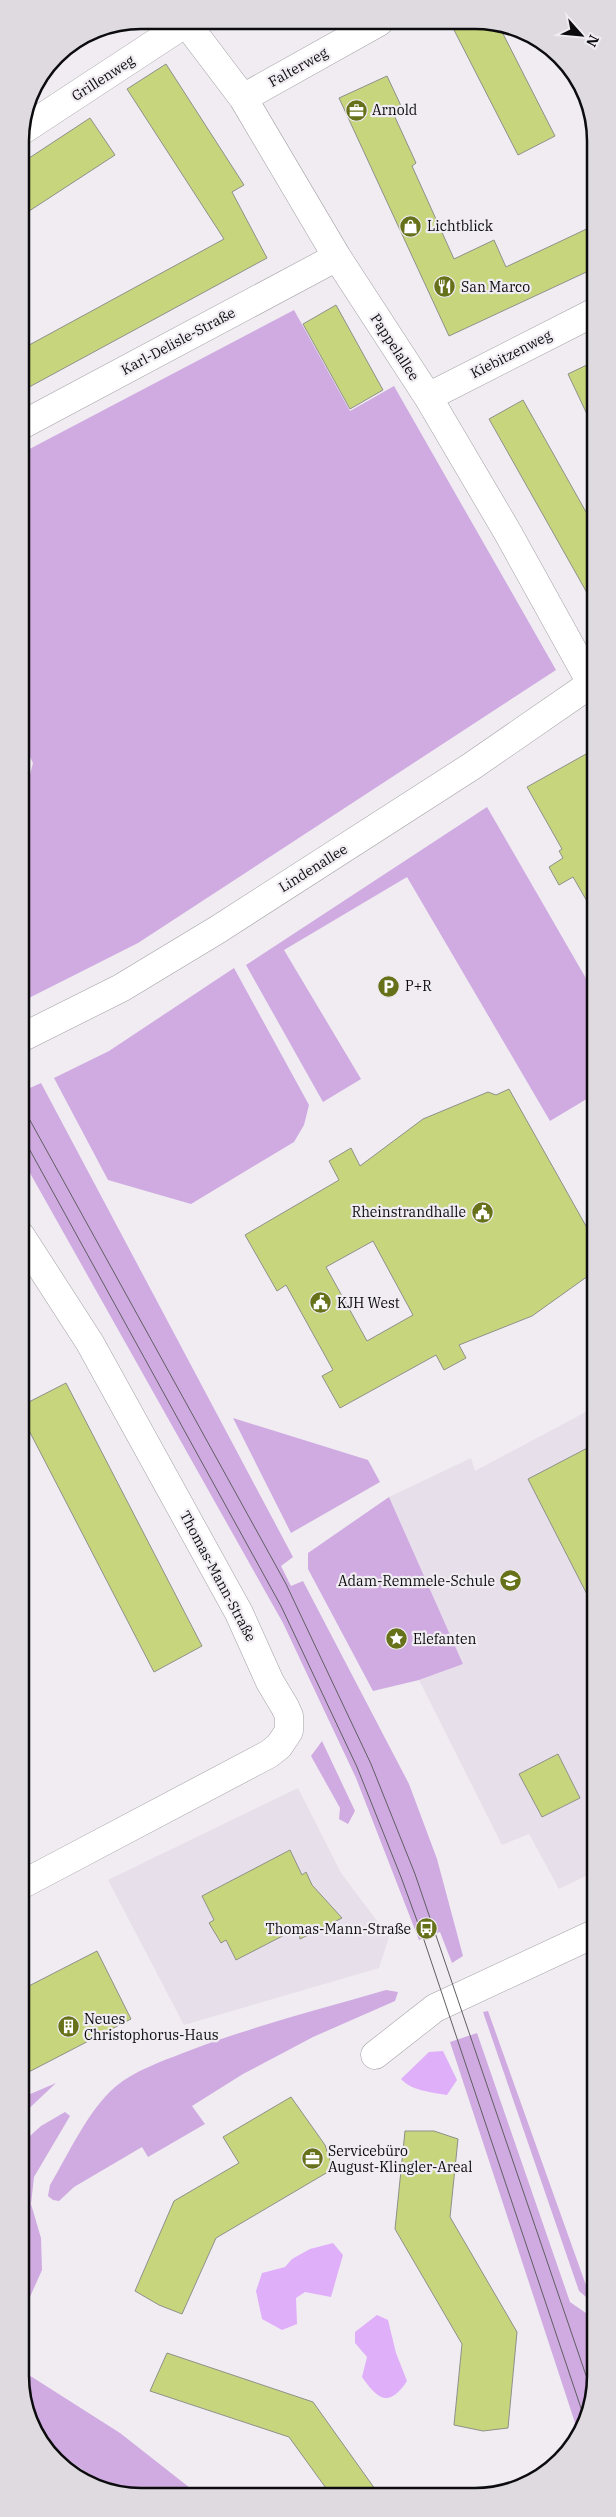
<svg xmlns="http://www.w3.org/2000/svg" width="616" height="2517" font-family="'IBM Plex Serif',serif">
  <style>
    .built { fill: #e7dfea }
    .green { fill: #cfabe1 }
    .water { fill: #e0aff9 }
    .building { fill: #c7d67c; stroke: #8f908a; fill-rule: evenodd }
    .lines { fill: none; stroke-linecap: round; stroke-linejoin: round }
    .street-casing { stroke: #a29fa4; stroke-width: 29 }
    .street { stroke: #fff; stroke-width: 28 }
    .tram { stroke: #605e61; stroke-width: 1 }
    .labels { text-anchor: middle; stroke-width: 4.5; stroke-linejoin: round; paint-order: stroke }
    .street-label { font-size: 14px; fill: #0c0b0d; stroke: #f0ecf2 }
    .poi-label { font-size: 14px; fill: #0c0b0d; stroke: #f0ecf2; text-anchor: start }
    .rim { fill: none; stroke: #0c0b0d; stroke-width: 2.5 }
  </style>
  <rect width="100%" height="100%" fill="#f0ecf2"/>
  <!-- built -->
  <path class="built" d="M595,1407L596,1871L559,1889L529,1834L502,1845L419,1680L463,1664L389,1497L471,1458L475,1471Z
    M298,1788L341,1873L389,1937L379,1968L184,2025L108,1880Z"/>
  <!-- green -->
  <path class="green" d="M294,310L350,411L394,386L556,670L138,943L21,1002L20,793L26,790L33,763L20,737V454Z
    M487,807L595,994V1094L550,1121L407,877L284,950L361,1079L323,1102L246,965Z
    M234,968L309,1105L304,1125L294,1142L191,1204L108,1180L54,1078L109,1051Z
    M41,1083L293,1557L281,1566L291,1586L303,1581L409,1784L437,1859L463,1956L452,1963L440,1932L419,1940L356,1778L283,1623L21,1157V1092Z
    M233,1418L368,1460L380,1482L291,1533Z
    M389,1497L463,1664L419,1680L373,1691L308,1569V1553Z
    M322,1741L355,1811L348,1824L339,1819L340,1808L311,1756Z
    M386,1990L398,1992L395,2001L313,2037L243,2074L192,2106L205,2124L148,2157L142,2147L74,2187L59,2201L53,2200L48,2196L50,2185C69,2153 87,2112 115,2087C134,2071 160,2062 183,2053C249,2027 318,2010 386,1990Z
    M488,2011L592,2302L579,2291L483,2012Z
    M477,2033L570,2302L596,2320C596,2358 600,2401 579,2435L450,2042Z
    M56,2083L21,2116V2098Z
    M65,2112L70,2116L34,2177L31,2204L41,2238L42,2270L21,2317V2144L41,2126Z
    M21,2370L120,2433L199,2495H120L45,2444L21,2393Z"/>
  <!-- water -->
  <path class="water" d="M443,2051L457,2080L447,2095C431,2092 412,2091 401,2079L429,2052Z
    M333,2243L343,2255L331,2297L305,2292L296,2298L297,2324L282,2330L262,2319L256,2291L262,2273L285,2267L292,2259L310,2249Z
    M377,2315L388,2320L396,2353L407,2381C389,2408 378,2400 362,2377L367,2357L355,2343V2332Z"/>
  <!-- building -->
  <path class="building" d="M470,22H497L555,136L518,155L454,30Z
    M166,64L244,185L232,192L267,258L20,392V350L224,239L127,89Z
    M387,76L403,110L394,115L416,163L412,166L454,259L494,240L506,267L595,225V268L449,336L339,98Z
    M90,118L115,155L20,217V164Z
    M336,305L383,390L350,409L303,324Z
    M595,361V431L568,374Z
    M523,400L595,528V607L489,419Z
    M595,749V915L573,877L559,885L549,867L563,858L559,851L562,849L527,787Z
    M509,1089L595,1242V1265L590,1268L588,1276L532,1316L459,1345L466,1358L444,1370L436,1355L340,1408L322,1376L333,1370L286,1285L277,1291L245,1235L339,1180L329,1161L351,1148L360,1166L423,1119L488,1092L496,1095ZM373,1241L413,1315L367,1341L326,1267Z
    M66,1383L202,1646L154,1672L21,1415V1406Z
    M595,1444V1610L528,1479Z
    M558,1754L580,1798L542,1817L519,1774Z
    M290,1850L302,1875L306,1872L312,1885L342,1918L300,1939L298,1928L236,1960L226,1940L221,1943L209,1923L214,1920L202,1896Z
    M97,1951L131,2019L21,2076V1990Z
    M291,2097L325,2145L333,2169L216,2238L182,2314L159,2305L135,2291L174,2201L239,2163L223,2137Z
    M405,2131H434L458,2139L450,2217L517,2332L508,2428L483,2431L454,2425L462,2344L395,2229Z
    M167,2353L313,2402L380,2496L331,2495L289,2437L150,2391Z"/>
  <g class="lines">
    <defs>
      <path id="street" d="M184,20L243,98L337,257L428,397L508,533L591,683
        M243,98L379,22
        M20,132L186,23
        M428,397L595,312
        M20,426L337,257
        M21,1038L121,988L217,930L472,766L595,681
        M21,1236L90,1343L239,1613L270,1682L285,1707L289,1716V1731L279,1746L269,1754L21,1885
        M375,2055L435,2008L596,1933"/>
    </defs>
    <!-- street casing -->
    <use href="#street" class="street-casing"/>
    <!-- street -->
    <use href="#street" class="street"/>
    <!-- tram -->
    <path class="tram" d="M21,1104L286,1584L371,1764L415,1874L593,2396
      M21,1134L281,1606L357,1767L401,1877L423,1937L586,2423"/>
  </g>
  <!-- icons -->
  <defs>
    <symbol id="office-disc" viewBox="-11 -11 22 22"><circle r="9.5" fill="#66711a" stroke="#f0ecf2"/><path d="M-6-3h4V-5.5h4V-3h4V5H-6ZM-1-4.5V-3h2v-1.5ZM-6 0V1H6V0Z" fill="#fff"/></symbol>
    <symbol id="shop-disc" viewBox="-11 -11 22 22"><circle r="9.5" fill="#66711a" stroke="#f0ecf2"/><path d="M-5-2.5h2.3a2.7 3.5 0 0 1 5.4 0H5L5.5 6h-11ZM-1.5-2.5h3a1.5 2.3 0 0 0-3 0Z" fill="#fff"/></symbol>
    <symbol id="restaurant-disc" viewBox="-11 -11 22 22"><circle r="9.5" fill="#66711a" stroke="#f0ecf2"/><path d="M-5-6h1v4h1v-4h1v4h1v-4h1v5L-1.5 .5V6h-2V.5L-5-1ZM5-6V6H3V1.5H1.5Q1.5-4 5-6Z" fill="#fff"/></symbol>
    <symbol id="parking-disc" viewBox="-11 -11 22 22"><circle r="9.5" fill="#66711a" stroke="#f0ecf2"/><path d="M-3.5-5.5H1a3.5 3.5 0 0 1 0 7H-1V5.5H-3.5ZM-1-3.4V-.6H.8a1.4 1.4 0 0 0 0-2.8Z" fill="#fff"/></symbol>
    <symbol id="civic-disc" viewBox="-11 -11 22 22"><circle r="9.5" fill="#66711a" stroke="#f0ecf2"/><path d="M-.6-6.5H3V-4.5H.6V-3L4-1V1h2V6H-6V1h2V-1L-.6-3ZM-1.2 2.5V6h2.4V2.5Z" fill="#fff"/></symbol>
    <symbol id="school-disc" viewBox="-11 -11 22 22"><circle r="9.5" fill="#66711a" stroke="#f0ecf2"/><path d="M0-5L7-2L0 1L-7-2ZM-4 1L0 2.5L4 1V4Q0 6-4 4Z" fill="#fff"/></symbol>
    <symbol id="sight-disc" viewBox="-11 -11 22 22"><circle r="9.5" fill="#66711a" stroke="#f0ecf2"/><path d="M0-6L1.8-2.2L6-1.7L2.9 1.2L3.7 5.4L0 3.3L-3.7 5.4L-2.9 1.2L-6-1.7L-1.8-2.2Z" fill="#fff"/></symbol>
    <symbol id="bus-disc" viewBox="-11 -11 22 22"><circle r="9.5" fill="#66711a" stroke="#f0ecf2"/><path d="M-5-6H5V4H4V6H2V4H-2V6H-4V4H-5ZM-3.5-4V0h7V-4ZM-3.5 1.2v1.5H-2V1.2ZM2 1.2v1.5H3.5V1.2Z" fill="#fff"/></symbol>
    <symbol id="building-disc" viewBox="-11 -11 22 22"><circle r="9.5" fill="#66711a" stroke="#f0ecf2"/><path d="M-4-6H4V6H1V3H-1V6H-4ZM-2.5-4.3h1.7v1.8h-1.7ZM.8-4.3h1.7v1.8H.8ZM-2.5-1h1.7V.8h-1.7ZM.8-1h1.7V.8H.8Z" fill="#fff"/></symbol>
  </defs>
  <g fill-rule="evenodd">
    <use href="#office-disc" x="344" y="98" width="25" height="25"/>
    <use href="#shop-disc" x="398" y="214" width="25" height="25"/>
    <use href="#restaurant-disc" x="432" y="274" width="25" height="25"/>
    <use href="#parking-disc" x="376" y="974" width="25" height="25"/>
    <use href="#civic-disc" x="470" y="1200" width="25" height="25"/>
    <use href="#civic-disc" x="308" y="1290" width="25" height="25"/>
    <use href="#school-disc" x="498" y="1568" width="25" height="25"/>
    <use href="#sight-disc" x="384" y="1626" width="25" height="25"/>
    <use href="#bus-disc" x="414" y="1916" width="25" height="25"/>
    <use href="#building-disc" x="56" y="2014" width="25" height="25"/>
    <use href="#office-disc" x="300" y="2146" width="25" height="25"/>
  </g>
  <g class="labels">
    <!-- street labels -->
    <g class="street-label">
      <text transform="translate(298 67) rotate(-29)" y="5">Falterweg</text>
      <text transform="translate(103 78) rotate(-33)" y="5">Grillenweg</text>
      <text transform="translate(178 341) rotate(-28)" y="5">Karl-Delisle-Straße</text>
      <text transform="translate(395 347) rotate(57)" y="5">Pappelallee</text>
      <text transform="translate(511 354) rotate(-27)" y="5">Kiebitzenweg</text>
      <text transform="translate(313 868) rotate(-32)" y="5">Lindenallee</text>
      <text transform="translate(218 1576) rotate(62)" y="5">Thomas-Mann-Straße</text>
    </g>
    <!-- poi labels -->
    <g class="poi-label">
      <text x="372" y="115">Arnold</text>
      <text x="427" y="231">Lichtblick</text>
      <text x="461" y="292">San Marco</text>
      <text x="405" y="991">P+R</text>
      <text x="466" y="1217" text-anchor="end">Rheinstrandhalle</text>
      <text x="337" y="1308">KJH West</text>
      <text x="495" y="1586" text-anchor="end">Adam-Remmele-Schule</text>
      <text x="413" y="1644">Elefanten</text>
      <text x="411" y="1934" text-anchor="end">Thomas-Mann-Straße</text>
      <text x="84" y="2024">Neues<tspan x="84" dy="16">Christophorus-Haus</tspan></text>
      <text x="328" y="2156">Servicebüro<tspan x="328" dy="16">August-Klingler-Areal</tspan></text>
    </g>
  </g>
  <!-- crop -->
  <path d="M0 0H616V2517H0ZM141 29H475A112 112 0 0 1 587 141V2376A112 112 0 0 1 475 2488H141A112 112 0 0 1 29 2376V141A112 112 0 0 1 141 29Z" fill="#dedae0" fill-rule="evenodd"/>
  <path class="rim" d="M141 29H475A112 112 0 0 1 587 141V2376A112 112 0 0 1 475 2488H141A112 112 0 0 1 29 2376V141A112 112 0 0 1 141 29Z"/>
  <!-- north arrow -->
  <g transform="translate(581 35) rotate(117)" stroke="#f0ecf2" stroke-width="4" paint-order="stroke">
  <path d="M0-4L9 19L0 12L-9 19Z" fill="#0c0b0d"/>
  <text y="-8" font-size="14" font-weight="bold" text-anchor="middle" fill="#0c0b0d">N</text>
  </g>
</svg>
